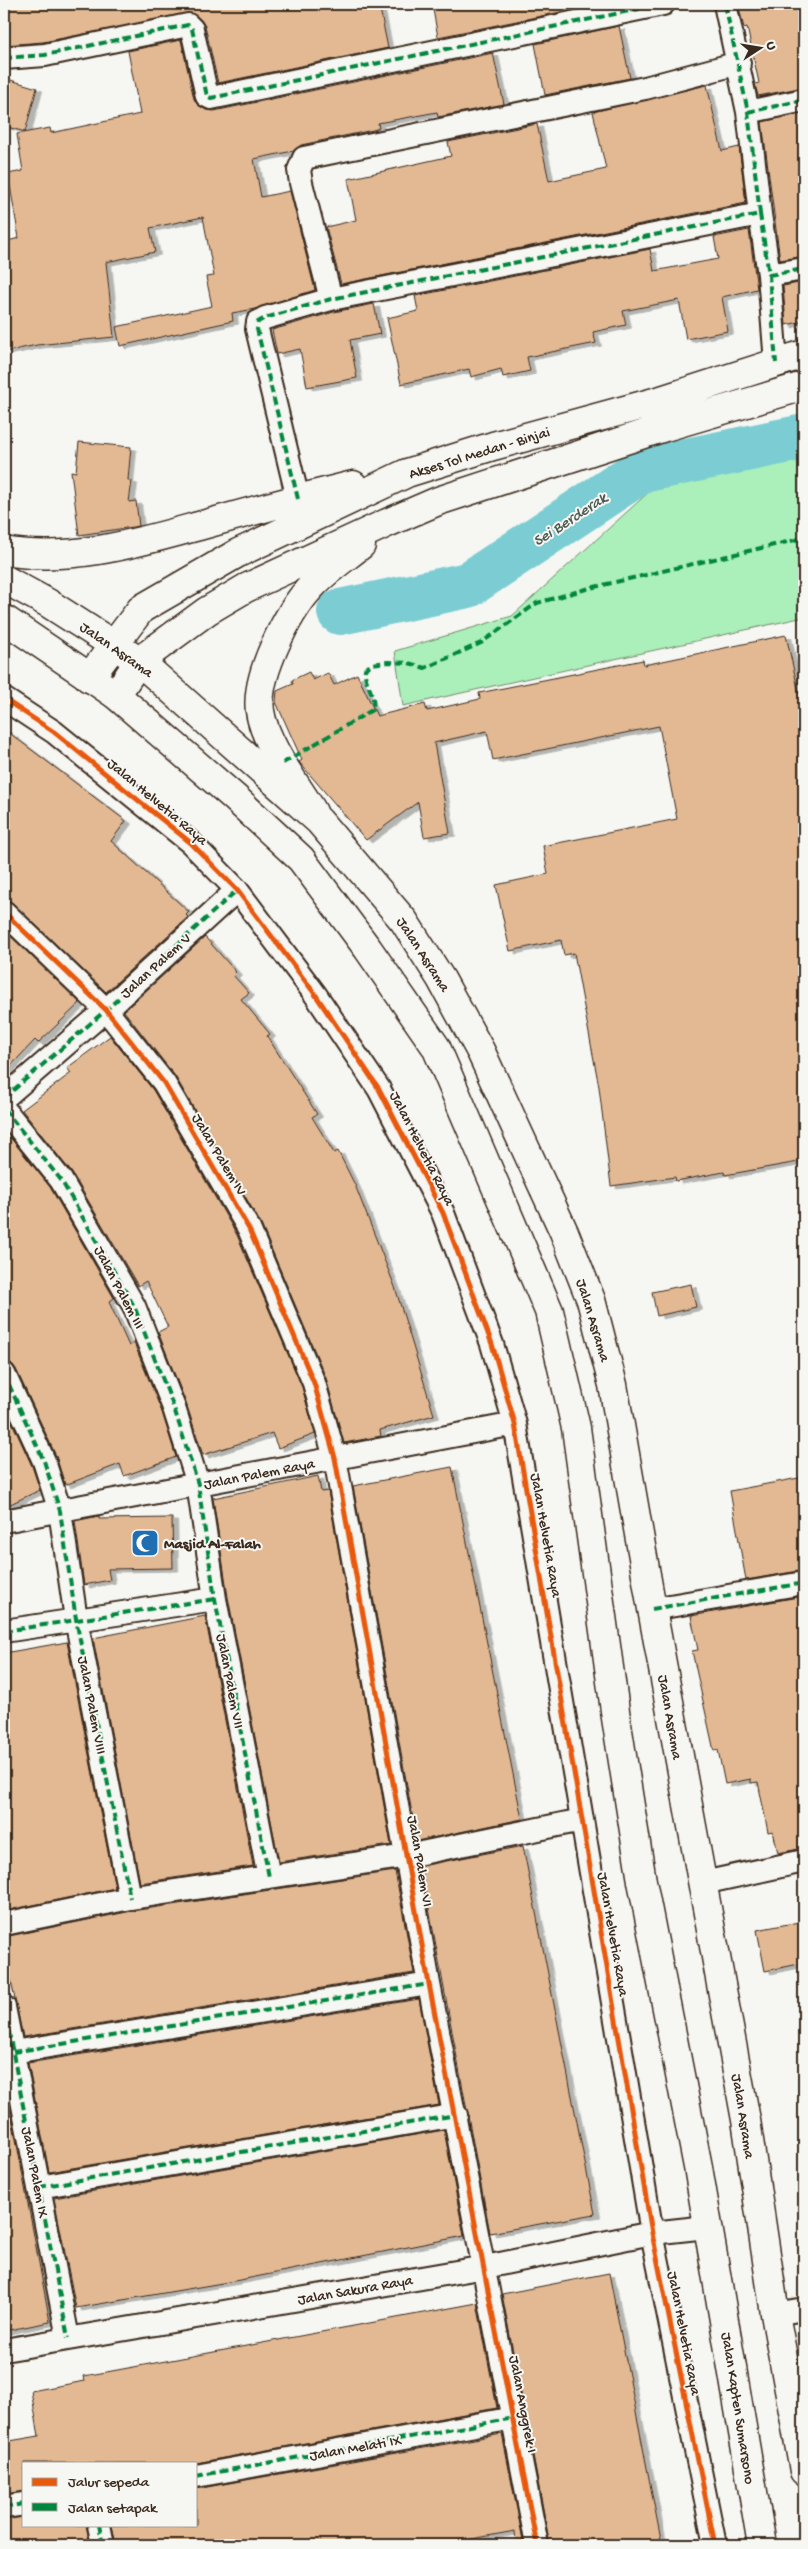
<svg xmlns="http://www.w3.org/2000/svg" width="808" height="2549" font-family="'Gochi Hand',sans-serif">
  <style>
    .green { fill: #abefba; stroke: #738c6c }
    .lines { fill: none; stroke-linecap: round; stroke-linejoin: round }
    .river { stroke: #7ccdd3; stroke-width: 46 }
    .building { fill: #e2b993; stroke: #3b2a1e; filter: url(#shadow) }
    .street-casing { stroke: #3b2a1e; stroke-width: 26 }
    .primary-casing { stroke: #3b2a1e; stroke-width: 31 }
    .highway-casing { stroke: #3b2a1e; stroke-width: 31 }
    .street { stroke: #f6f6f2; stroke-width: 22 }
    .primary { stroke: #f6f6f2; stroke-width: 28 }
    .highway { stroke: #f6f6f2; stroke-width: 28 }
    .quiet { stroke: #00873e; stroke-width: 4; stroke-dasharray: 8 4; stroke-linecap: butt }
    .cycleway-casing { stroke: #f6f6f2; stroke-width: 8 }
    .cycleway { stroke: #e8590c; stroke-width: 5 }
    .labels { text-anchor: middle; stroke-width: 4; stroke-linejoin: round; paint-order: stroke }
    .street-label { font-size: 15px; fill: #3b2a1e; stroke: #f6f6f2 }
    .poi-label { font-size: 15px; font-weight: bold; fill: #3b2a1e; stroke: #f6f6f2; text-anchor: start }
    .water-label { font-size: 16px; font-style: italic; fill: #4e5b54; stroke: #f6f6f2 }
  </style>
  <defs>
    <filter id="shadow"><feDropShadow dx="5.5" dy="3" stdDeviation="0" flood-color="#0004"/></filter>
  </defs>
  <rect width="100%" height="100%" fill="#f6f6f2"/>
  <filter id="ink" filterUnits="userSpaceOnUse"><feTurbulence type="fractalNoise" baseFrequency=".02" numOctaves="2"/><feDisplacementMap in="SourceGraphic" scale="10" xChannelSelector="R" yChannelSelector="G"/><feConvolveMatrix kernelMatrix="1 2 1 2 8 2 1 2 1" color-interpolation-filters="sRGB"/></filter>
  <g filter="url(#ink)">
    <!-- green -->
    <path class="green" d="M804,454V617L403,706L395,651L512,616L661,481Z"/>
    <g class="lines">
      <!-- river -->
      <path class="river" d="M340,612L468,585L642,470L804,437"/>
    </g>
    <!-- building -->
    <path class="building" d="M4,4H379L388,48L218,83L205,26L201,20L192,13L43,42L4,45Z
      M432,4H600L438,37Z
      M738,4H804V87L758,96L755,84L759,83L747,27L744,28Z
      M619,26L630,78L545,95L535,44Z
      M181,40L194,99L197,104L206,110L214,111L493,53L504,104L438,117L437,112L378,123L379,128L373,130L301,145L293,151L254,159L261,197L290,191L315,290L255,309L232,313L233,321L120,346L116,327L212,306L206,277L214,276L203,217L150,228L155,252L106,262L114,337L37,345L4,352V242L19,238L8,174L23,171L17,134L50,128L51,133L140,114L128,51Z
      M4,78L37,88L25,132L4,126Z
      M707,85L722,151L739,147L746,203L341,284L326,227L356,220L348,179L451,156L448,142L537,124L549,181L606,169L593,112Z
      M804,113V256L780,260L762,122Z
      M749,230L757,289L722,297L728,331L686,339L679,300L623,311L626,325L593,332L596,343L527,357L530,371L503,377L501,369L471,377L469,369L401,384L387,318L418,311L415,296L650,249L654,271L718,259L714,237Z
      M804,282V321L786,325L783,286Z
      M374,304L380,334L350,340L357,378L307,387L300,349L277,354L272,330L334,312Z
      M79,442L131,447L128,480L132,481L129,502L136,501L139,526L79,535L71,471L76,472Z
      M786,635L804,716V1161L725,1175L724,1172L676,1181L675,1177L611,1186L599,1087L574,953L564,955L561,940L510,951L496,885L548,874L543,846L677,819L659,726L493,760L487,731L434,743L450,833L424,837L418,802L366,840L299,762L302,760L276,702L277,691L293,684L292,680L309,672L313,680L328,673L334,685L357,674L377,716L425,704L427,711L480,699L479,693L643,660L644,665Z
      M4,729L126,821L111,841L189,912L186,915L188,917L106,992L13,903L4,899Z
      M4,930L80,1003L38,1043L35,1040L4,1073Z
      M205,937L236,972L233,975L249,993L241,999L270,1034L267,1036L317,1114L312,1117L334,1153L338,1151L355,1185L395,1287L434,1415L380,1430L381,1436L344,1443L326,1378L260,1222L175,1076L124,1011Z
      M110,1036L153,1090L237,1235L302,1387L315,1434L278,1448L272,1433L203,1455L186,1403L158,1332L168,1327L146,1281L138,1286L72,1173L22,1110L71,1073L67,1068Z
      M4,1130L50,1187L114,1298L109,1302L129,1346L134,1343L162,1412L176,1457L124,1476L120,1464L65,1485L56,1456L16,1369L11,1363L4,1361Z
      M691,1284L696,1307L657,1316L652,1292Z
      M4,1405L32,1466L40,1490L4,1507Z
      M452,1467L522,1819L417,1841L353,1486Z
      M318,1476L321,1492L328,1491L391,1845L279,1862L228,1597L213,1498Z
      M804,1477V1570L746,1580L730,1491Z
      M99,1516V1519L172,1518L173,1568L108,1569L110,1580L84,1585L75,1521Z
      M804,1596V1848L778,1853L773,1831L768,1832L758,1782L751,1783V1779L725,1784L718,1750L714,1751L692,1651L698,1650L691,1616Z
      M205,1616L253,1866L140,1883L93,1638Z
      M67,1642L115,1888L4,1911V1653Z
      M523,1846L595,2214L490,2233L421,1866Z
      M395,1871L414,1973L23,2037L4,1948V1941L9,1940V1936L132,1911Z
      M804,1921V1963L765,1971L757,1930Z
      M419,1999L439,2105L49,2172L28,2063Z
      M4,2075L50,2322L4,2331Z
      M444,2130L464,2236L240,2280L76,2308L54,2198Z
      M609,2273L662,2545H550L502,2294Z
      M477,2303L497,2408L196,2463H24V2491L4,2494V2442L39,2436L31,2391L85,2381L84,2376L112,2371Z
      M502,2434L524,2545H516L515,2531L439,2545H116L112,2525H196V2489Z
      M24,2517V2525H86L90,2545H7L4,2520Z"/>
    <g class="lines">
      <defs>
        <path id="street" d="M4,58L45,55L188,25L192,29L207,96L211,98L663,4
          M748,112L804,100
          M760,214L769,275L776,363
          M769,275L804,269
          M331,299L301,183L299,170L304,158L645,88L739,63
          M298,499L257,329L258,322L265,318L331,299L760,214L748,112L725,4
          M4,699L54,732L191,843L237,890L315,994L379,1089L443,1213L492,1344L515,1424L652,2233L715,2545
          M4,912L106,1010L164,1083L249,1229L314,1383L335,1458L429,1984L537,2545
          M4,1098L106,1010L237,890
          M4,1109L61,1180L134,1306L174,1408L198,1484L215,1599L269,1877
          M4,1374L44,1461L60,1511L76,1619L130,1898
          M4,1521L515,1424
          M652,1609L804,1583
          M4,1631L215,1599
          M703,1883L804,1861
          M4,1924L130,1898L407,1856L582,1820
          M4,2007L68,2338
          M13,2052L429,1984
          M39,2187L456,2115
          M775,2314L804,2309
          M4,2350L485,2267L652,2233L707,2227
          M196,2476L514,2418
          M4,2507L24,2504
          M99,2525L103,2545"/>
        <path id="primary" d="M4,551C73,563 140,542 206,524C255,510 304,497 353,485
          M89,678L141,609L238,553L407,473L493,446L658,401L804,354
          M116,695L139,661L207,611L246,588L387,523L438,501L665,427L804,386
          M313,812C297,786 264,742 260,711C255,676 288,612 311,587C325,571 345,558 361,545"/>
        <path id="highway" d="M4,579L48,603L139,661L319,821L404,921L441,979L481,1052L564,1232L591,1300L613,1385L652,1609L746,2120L775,2314L804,2471
          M4,619L116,695L234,797L301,859L368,949L436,1047L549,1311L576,1428L616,1718L642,1881L698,2167L762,2545"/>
      </defs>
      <!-- street casing -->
      <use href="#street" class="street-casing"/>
      <!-- primary casing -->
      <use href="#primary" class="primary-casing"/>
      <!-- highway casing -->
      <use href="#highway" class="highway-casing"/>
      <!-- street -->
      <use href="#street" class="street"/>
      <!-- primary -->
      <use href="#primary" class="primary"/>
      <!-- highway -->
      <use href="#highway" class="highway"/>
      <!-- quiet -->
      <path class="quiet" d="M4,58L45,55L188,25L192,29L207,96L211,98L663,4
        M748,112L804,100
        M760,214L769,275L776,363
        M769,275L804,269
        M298,499L257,329L258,322L265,318L331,299L760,214L748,112L725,4
        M283,763L372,710C378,696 363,683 365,669L372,664L388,662L409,663L425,668L481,643L537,603L590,588L804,538
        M4,1098L106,1010L237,890
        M4,1109L61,1180L134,1306L174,1408L198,1484L215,1599L269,1877
        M4,1374L44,1461L60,1511L76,1619L130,1898
        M652,1609L804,1583
        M4,1631L215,1599
        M4,2007L68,2338
        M13,2052L429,1984
        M39,2187L456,2115
        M196,2476L514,2418
        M4,2507L24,2504
        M99,2525L103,2545"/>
      <defs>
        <path id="cycleway" d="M4,699L54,732L191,843L237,890L315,994L379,1089L443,1213L492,1344L515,1424L652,2233L715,2545
          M4,912L106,1010L164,1083L249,1229L314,1383L335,1458L429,1984L537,2545"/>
      </defs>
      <!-- cycleway casing -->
      <use href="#cycleway" class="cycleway-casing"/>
      <!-- cycleway -->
      <use href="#cycleway" class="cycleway"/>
    </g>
  </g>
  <!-- icons -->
  <defs>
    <symbol id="mosque-square" viewBox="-11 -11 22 22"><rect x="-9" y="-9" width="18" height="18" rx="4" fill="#1f6fb2" stroke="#f6f6f2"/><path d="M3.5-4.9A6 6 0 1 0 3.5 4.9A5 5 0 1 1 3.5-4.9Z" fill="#fff"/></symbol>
  </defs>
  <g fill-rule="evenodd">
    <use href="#mosque-square" x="129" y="1527" width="32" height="32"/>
  </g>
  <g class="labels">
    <!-- street labels -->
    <g class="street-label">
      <text transform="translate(479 452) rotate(-17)" y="5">Akses Tol Medan - Binjai</text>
      <text transform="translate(117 649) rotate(35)" y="5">Jalan Asrama</text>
      <text transform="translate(158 801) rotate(40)" y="5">Jalan Helvetia Raya</text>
      <text transform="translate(424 954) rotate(57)" y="5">Jalan Asrama</text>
      <text transform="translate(155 965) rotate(-42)" y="5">Jalan Palem V</text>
      <text transform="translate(423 1148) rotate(63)" y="5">Jalan Helvetia Raya</text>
      <text transform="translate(220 1154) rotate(59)" y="5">Jalan Palem IV</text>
      <text transform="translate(120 1287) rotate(62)" y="5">Jalan Palem III</text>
      <text transform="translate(594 1320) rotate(73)" y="5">Jalan Asrama</text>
      <text transform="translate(259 1473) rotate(-11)" y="5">Jalan Palem Raya</text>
      <text transform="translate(547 1535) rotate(80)" y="5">Jalan Helvetia Raya</text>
      <text transform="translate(231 1681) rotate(79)" y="5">Jalan Palem VII</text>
      <text transform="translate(93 1705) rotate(79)" y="5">Jalan Palem VIII</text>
      <text transform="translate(671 1717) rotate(80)" y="5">Jalan Asrama</text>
      <text transform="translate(421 1861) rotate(80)" y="5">Jalan Palem VI</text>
      <text transform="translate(614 1934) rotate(80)" y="5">Jalan Helvetia Raya</text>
      <text transform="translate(744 2116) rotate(81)" y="5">Jalan Asrama</text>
      <text transform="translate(36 2172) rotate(79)" y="5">Jalan Palem IX</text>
      <text transform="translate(355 2289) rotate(-10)" y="5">Jalan Sakura Raya</text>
      <text transform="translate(685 2333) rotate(79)" y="5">Jalan Helvetia Raya</text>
      <text transform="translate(524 2404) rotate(79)" y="5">Jalan Anggrek I</text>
      <text transform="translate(739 2408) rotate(81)" y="5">Jalan Kapten Sumarsono</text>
      <text transform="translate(355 2447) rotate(-10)" y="5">Jalan Melati IX</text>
    </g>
    <!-- poi labels -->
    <g class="poi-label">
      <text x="164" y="1548">Masjid Al-Falah</text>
    </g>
    <!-- water labels -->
    <g class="water-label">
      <text transform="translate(569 518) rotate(-33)" y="6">Sei Berderak</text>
    </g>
  </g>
  <!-- margin -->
  <rect width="808" height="2549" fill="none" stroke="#f6f6f2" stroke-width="20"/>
  <rect x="10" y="10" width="788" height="2529" fill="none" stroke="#3b2a1e" stroke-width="2" filter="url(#ink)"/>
  <!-- legend -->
  <rect x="22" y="2462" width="175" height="65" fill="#f6f6f2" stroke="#aba49d"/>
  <rect x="32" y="2478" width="25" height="8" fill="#e8590c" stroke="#aba49d"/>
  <text x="68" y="2486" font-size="15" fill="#3b2a1e">Jalur sepeda</text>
  <rect x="32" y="2503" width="25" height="8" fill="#00873e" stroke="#aba49d"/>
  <text x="68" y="2512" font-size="15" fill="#3b2a1e">Jalan setapak</text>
  <!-- north arrow -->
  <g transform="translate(760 48) rotate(78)" stroke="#f6f6f2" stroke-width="4" paint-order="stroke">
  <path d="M0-4L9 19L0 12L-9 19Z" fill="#3b2a1e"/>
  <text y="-8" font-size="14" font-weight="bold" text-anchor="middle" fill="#3b2a1e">U</text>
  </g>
</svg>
